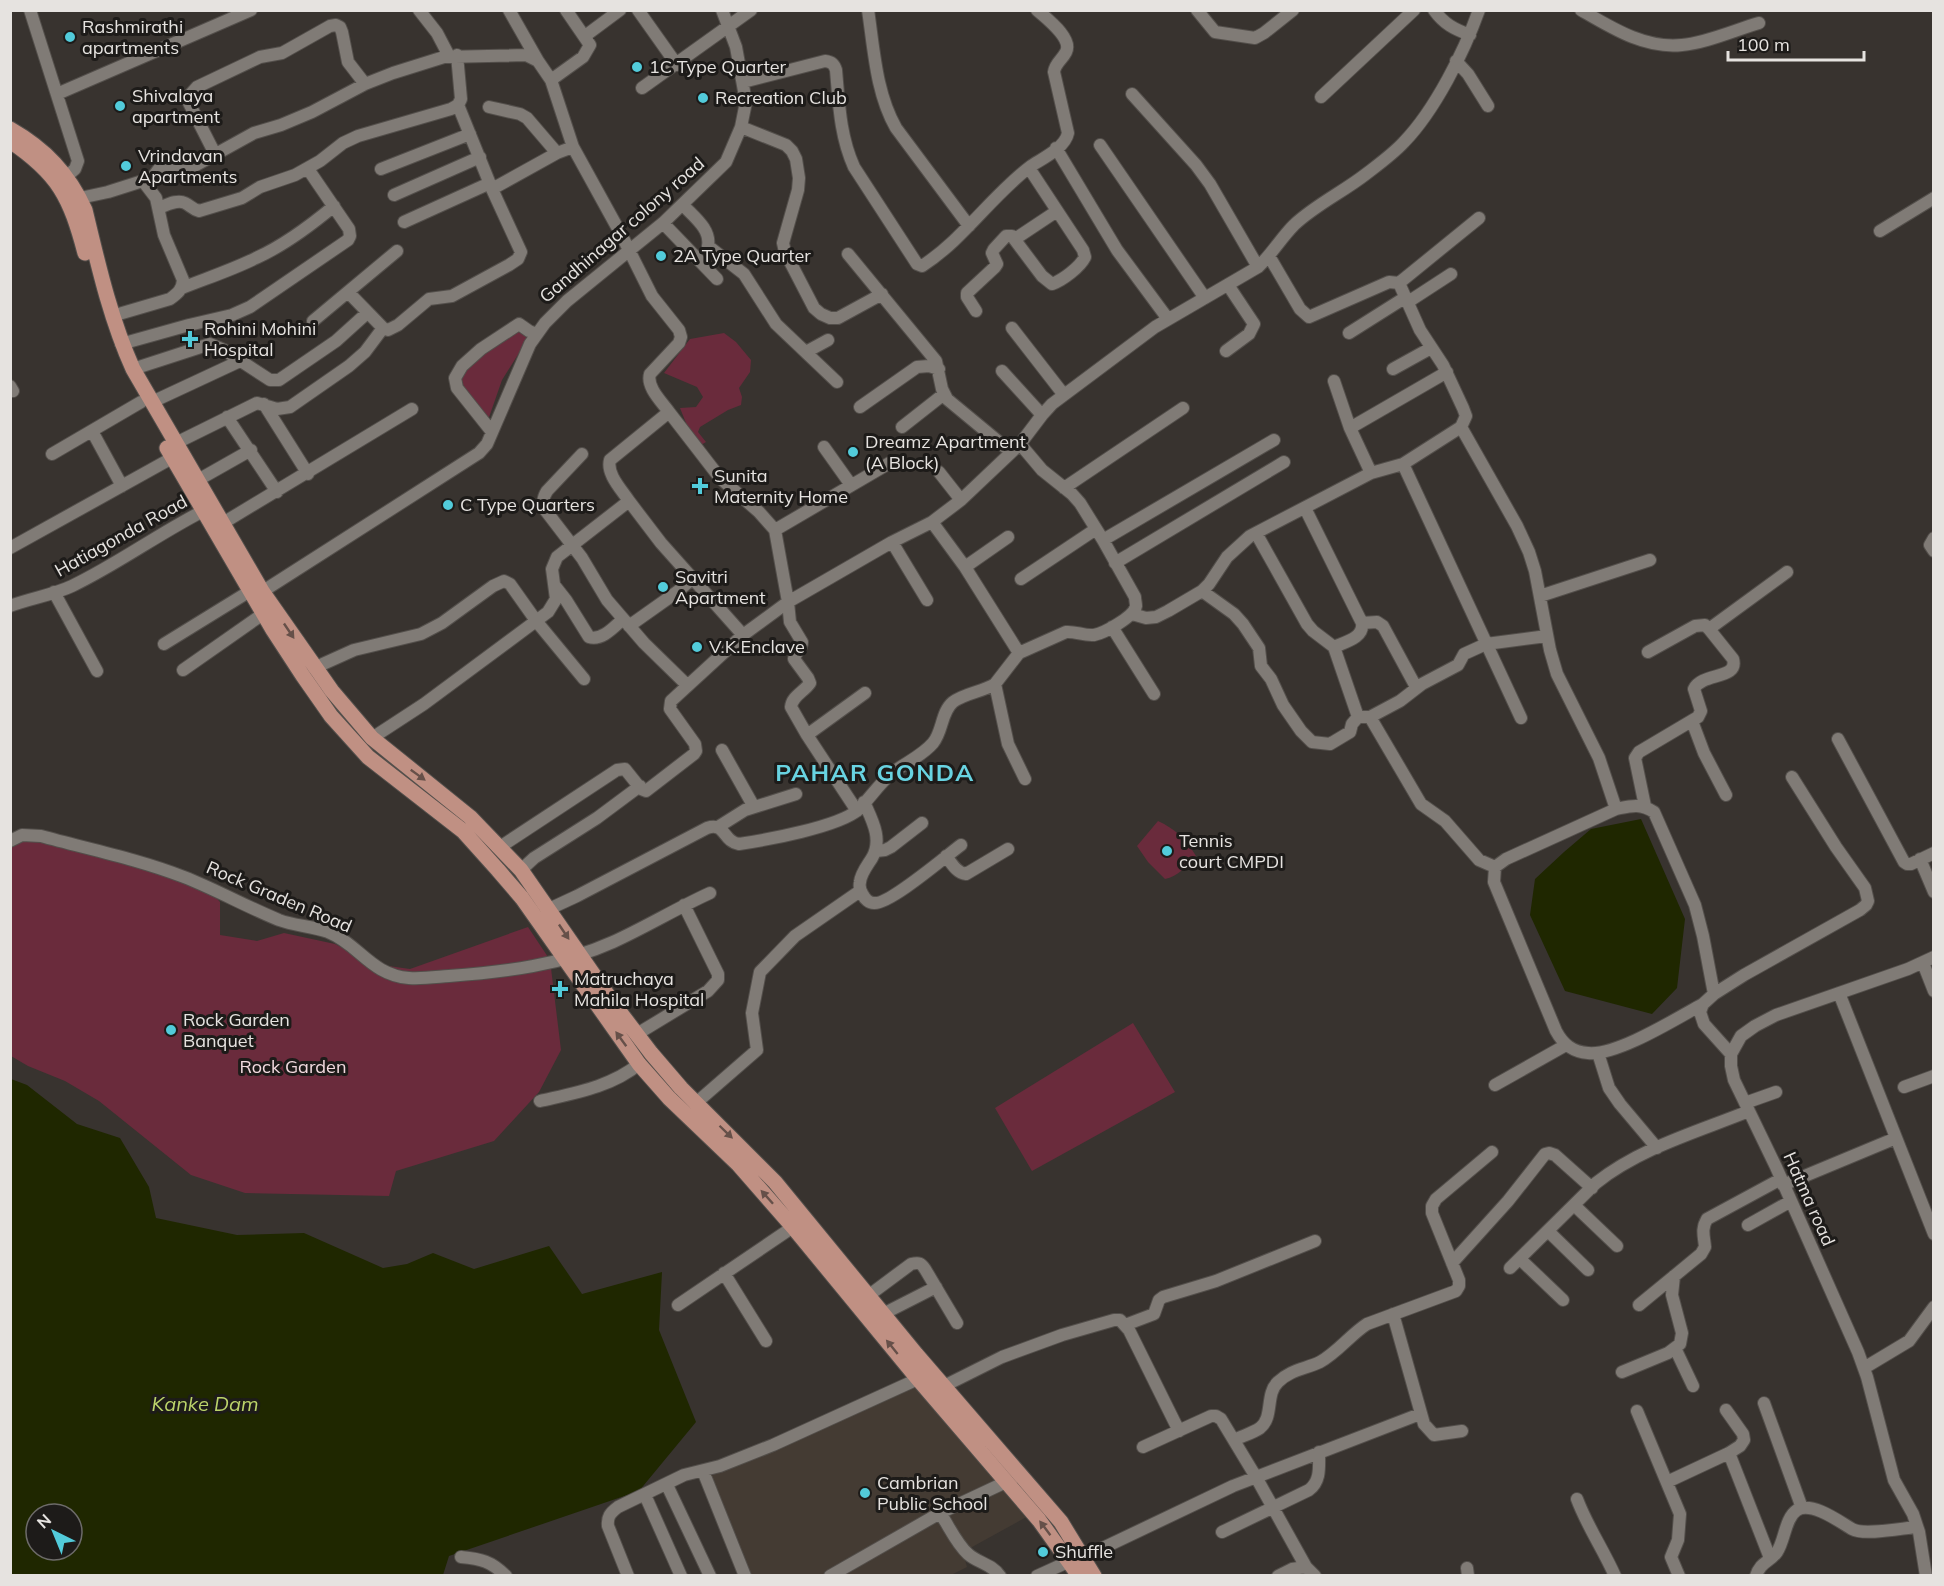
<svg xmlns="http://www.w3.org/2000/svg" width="1944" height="1586" font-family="Mulish,sans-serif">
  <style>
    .built { fill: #443b33 }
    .green { fill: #6a2b3c }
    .water { fill: #1f2700; fill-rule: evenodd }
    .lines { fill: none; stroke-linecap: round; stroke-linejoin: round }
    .minor-casing { stroke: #534f4b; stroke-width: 14 }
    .major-casing { stroke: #534f4b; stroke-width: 17 }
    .minor { stroke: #807b76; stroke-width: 12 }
    .major { stroke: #c09083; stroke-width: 15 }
    .oneway { fill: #665049 }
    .poi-dot { fill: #52cbda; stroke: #1d1b19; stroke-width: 2 }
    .labels { text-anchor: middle; stroke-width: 6; stroke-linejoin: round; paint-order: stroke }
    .poi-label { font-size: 18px; fill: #e6e3e0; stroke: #1d1b19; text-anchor: start }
    .street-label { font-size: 18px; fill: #e6e3e0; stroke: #1d1b19 }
    .park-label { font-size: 18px; fill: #f2dadf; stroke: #1d1b19 }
    .water-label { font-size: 20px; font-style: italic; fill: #bbd36a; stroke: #1d1b19 }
    .district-label { font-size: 24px; font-weight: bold; letter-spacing: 1.5px; fill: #68d3e1; stroke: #1d1b19 }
  </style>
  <rect width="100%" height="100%" fill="#38332f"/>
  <!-- built -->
  <path class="built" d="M912,1382L1032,1514L963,1552L967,1567L951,1575H748L706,1472Z"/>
  <!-- green -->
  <path class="green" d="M520,328L529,337L502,380L487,423L458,385C467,357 496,343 520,328Z
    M724,333L736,342L751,360L750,372L739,388L742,397L741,405L728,410L700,427L698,432L706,442L696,448L680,408L696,407L703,397L697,387L664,373L690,339Z
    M1158,821C1175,829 1186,839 1196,856C1187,865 1178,877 1165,879L1148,862L1137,846Z
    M11,833L196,875L220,902V935L257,941L284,933L335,944L374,964L410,969L528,927L550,960L561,1050L539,1092L494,1141L396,1171L389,1196L245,1193L191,1175L99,1101L65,1081L28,1066L11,1056Z
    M1133,1023L1175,1092L1032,1171L995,1108Z"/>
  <!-- water -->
  <path class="water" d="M1641,819L1685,919L1677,988L1652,1014L1565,991L1530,915L1535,879L1564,852L1591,829Z
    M11,1079L27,1085L77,1124L120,1138L149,1187L156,1218L237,1235L304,1233L383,1268L407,1264L433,1253L474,1269L549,1246L582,1294L662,1272L659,1330L696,1422L639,1491L449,1556L443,1575L11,1576ZM36,1514H72V1550H36Z"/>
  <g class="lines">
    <defs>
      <path id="minor" d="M30,10L78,161L75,169L59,183
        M419,10L437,33L449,56
        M509,10L538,61
        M638,10L677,65
        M868,10C874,50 876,93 896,128L969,226
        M1197,10L1215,32L1255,38L1264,33L1293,10
        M1434,10C1444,24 1454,29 1470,35
        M1581,10C1612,28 1645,49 1682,45C1706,43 1735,30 1759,23
        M585,36L620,10
        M1456,61L1468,74L1488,106
        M551,80L583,57L590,45L566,10
        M743,82L825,61C832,62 834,64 836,70C839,104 840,136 854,167L917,264L922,266C964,239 992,195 1031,166C1043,158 1065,148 1068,133L1054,72C1055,63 1062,60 1066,52C1073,38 1047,19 1037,10
        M642,88L751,10
        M57,94L251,10
        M1132,94L1196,165L1210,184L1258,267
        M1321,97L1414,10
        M458,105L492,189
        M489,107L520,114L527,118L557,153
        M741,127L786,145L792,151L796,159L799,178L798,190L783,243L785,252L814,308L821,314L830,318H838L882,294
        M1100,145L1205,298
        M1056,148L1117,250L1168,319
        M215,154L189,103V96L197,87L260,57L282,53L330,26L336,25L340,27L342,32L348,62L365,84
        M381,169L470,134
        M394,195L480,157
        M80,198L108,192L152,178L161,166C171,165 175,174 187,170L254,133L281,125L312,112L365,84L393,73L444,57L526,55L538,61L551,80L573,147L622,236L652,296L679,330L681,337L679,343L650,374C646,387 662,402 669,412
        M683,205C694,217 711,229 708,246L744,274L776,324L837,382
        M159,208C167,205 177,199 185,203C191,206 192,209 199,211L242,198L260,187L295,175L320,161L343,143L358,136L451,109L458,105L461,99L457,55
        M404,222L490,183
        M663,223L717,279
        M1880,231L1934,198
        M1015,239L1057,211
        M848,254L936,361L942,389L947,399L1011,452
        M1399,283L1479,218
        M182,288C207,278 232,270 256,258C285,245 310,226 334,206
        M348,292L383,328L388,330L398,325L429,299L452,296L509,265L518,259L521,252L492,189L557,153L573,147
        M1408,302L1451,274
        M976,311L967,297V293L995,267L997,264L992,253L994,249L1006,236H1012L1042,276L1052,284C1063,280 1080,267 1085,257L1083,250L1029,168
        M112,316L170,299C178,293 182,290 183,280L164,235L156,198L143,181
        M313,321L397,251
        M1012,328L1064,395
        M1349,333L1406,297
        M121,344L189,325L232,315L250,307L348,240L350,236L349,229L308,169
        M1226,351L1249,334L1254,324L1228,285
        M806,352L828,340
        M133,369L210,344L224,350L270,380H279L336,341L367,313
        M1393,369L1431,348
        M1002,371L1042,415
        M1334,381L1350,428L1371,473
        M10,386L13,391
        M152,402L240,361
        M264,404L308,474
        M860,407L917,367L929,366L939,369
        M227,417L277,492
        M902,427L944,394
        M1461,427L1517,526L1529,552L1535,571L1550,650L1557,674L1599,758L1616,809
        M1350,428L1447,372
        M92,431L122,486
        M492,432L457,388L455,378L462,366L481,349L519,324L529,331L537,334
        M176,443L257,403L277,409L290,407L349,366L365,352L383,328
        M1020,444L1042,470L1072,494L1080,503L1103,540L1135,597C1135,600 1136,603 1136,606C1134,617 1104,633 1094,635C1084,636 1075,631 1066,632L1019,653L995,684L1008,744L1025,779
        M824,447L851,485
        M52,454L141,402
        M582,454L547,491C542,499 543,502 546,511L582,558L607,600L644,643L687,685
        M1403,464L1521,718
        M939,472L961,500
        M198,480L251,450
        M1064,488L1183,408
        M1305,508L1362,623C1364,638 1345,642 1334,647
        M932,522L965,567L1019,653
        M223,523L412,409
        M775,530L893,461
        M1256,533L1307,624L1313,631L1334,647L1358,717
        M1934,538L1930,545L1934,551
        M1103,540L1274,440
        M892,542L927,600
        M10,548L172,458
        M1115,563L1284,462
        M965,567L1008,537
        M1021,579L1096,529
        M555,586L566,600L589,637C602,641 614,627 623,619
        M1202,591L1234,614L1243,624L1259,648L1261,666L1271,679L1283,705L1301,731L1312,742L1330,744L1350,732L1352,724L1358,717H1370L1421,804L1445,821L1479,860L1495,867
        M54,592L97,671
        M257,595L479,453L487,444L530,344L545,323L567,301L663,223L726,162L741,127L746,102L736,47L722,10
        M1540,596L1650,560
        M10,606C31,598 53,595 72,586C120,563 162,531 209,508
        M1132,614L1146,618L1156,617L1168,611L1202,591L1209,584L1227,557L1250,536L1371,473L1403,464L1461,427L1466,416L1463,408L1443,365L1420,330L1399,283L1389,282L1309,317L1300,309L1269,256
        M1362,623L1377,622L1383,626L1416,687
        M629,626L677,592L693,578
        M1112,627L1154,694
        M164,644L250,591
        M1648,652L1695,626L1705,625L1709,629
        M314,668L354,650L421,634L442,623L493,586L504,581L510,584L537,622L584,679
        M183,670L263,614
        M1370,717L1400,701L1422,684L1458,665L1464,654L1486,644L1547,636
        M1692,721L1704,753L1726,795
        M807,735L865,693
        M372,738L424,704L548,612L556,599L552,569L557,557L629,501L661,543L743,635
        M1838,739L1904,862L1907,864H1911L1934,853
        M722,750L754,807
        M864,802C872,820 883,839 872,858C867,866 861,873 860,882C859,887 860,891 863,895C865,899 869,903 874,903C889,905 946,856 961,845
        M1645,806L1635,758L1639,752L1698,717L1701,711L1694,689C1702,672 1739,680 1733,659L1709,629L1787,572
        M857,811L807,735L791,707C792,696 804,692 810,683L808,678L794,659C795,652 802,650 802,642L790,622L788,602L892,542L932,522L961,500L1020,444L1042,415L1052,404L1155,327L1258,267C1272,254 1281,238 1294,225C1315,205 1343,192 1366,174C1379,164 1393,154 1404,142C1435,110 1464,52 1479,10
        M718,827L745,810L796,794
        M10,841L22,835L41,836C88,849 138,859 184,877C217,890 247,907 279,920C295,926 312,926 328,932C360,945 371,975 409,978C422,979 436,977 449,976C504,972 562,965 613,942C646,927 677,908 710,893
        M500,847L617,770L625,769L641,789L646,791L694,754L696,751L695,744L670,709L671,701L743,635L788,602L775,530L759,512L720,478L669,412L610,460C606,474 622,490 629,501
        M876,851L885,850L891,847L922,823
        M946,856C952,864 957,873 966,874L1008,849
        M1920,859L1934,892
        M521,870L534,858L597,818L640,786
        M549,909L577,896L707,828C726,822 722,841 739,844C766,840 838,827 858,810C870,798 879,784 892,773C905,763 922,756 933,743C943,731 941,712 953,702C965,693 982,692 995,684
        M1923,963L1934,991
        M1839,993L1934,1234
        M1714,994L1744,975L1860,910L1866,905L1868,901L1865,888L1836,847L1792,777
        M1703,1004C1677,1018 1617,1056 1588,1053C1572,1052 1563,1044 1556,1031L1494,882L1495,867L1506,859L1616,809C1631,806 1640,803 1654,812L1695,905L1703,936L1714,994L1703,1004L1700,1012L1704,1024L1731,1054
        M637,1034L708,991L718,980V974L684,905
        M1598,1053L1609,1088L1620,1104L1657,1148
        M1495,1085L1566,1045
        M1904,1087L1934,1076
        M540,1101C574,1093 611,1087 639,1064
        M696,1103L757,1050L752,1013L760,972L795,936L860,891
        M1745,1103L1776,1092
        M1783,1185L1896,1138
        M1574,1205L1617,1246
        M1748,1225L1791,1201
        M1548,1231L1588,1270
        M1520,1259L1563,1300
        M1452,1263L1508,1201L1545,1154L1549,1153L1555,1155L1592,1188
        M1510,1268L1596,1183C1640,1148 1697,1132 1749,1111
        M724,1273L766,1341
        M868,1296L911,1264C919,1262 921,1263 925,1269L957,1323
        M678,1305L793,1227
        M1639,1305L1701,1254L1705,1247C1704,1236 1701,1229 1707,1219L1781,1179
        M883,1314L936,1287
        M1393,1314L1424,1424L1434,1435L1462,1431
        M1125,1325L1154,1314L1159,1300L1163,1297L1216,1281L1315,1241
        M1675,1348L1693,1386
        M1864,1368L1909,1341L1934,1307
        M1622,1372L1668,1353L1680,1344L1682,1333L1672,1295L1674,1276
        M944,1386L1002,1357L1062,1335L1114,1320H1120L1129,1330L1179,1431
        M1764,1403L1802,1508
        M1726,1410L1743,1434L1744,1440L1740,1446L1729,1453
        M1637,1411L1680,1514L1678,1540L1671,1557L1679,1576
        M1234,1440C1242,1436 1253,1433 1260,1428C1274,1417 1265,1394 1278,1382C1290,1370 1305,1369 1320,1362C1338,1352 1350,1335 1367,1324L1456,1291L1459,1286V1280L1432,1213V1206L1436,1199L1492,1152
        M1143,1447L1211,1416H1216L1221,1419L1256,1477L1306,1567
        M703,1471L745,1576
        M1667,1482L1729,1453L1770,1558
        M667,1485L710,1576
        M645,1495L681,1576
        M1577,1499C1587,1526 1603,1549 1615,1576
        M940,1513C949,1526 956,1543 968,1554C978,1563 992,1564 1000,1576
        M1222,1532L1309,1490C1321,1481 1319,1467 1319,1452
        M461,1557C481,1559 491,1561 506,1576
        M1084,1557L1233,1486L1420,1414
        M1467,1568L1468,1576
        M628,1576L608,1526C607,1517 610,1513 618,1507L684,1475L720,1466L773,1445L918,1379
        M830,1576L940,1513L1006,1482
        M1037,1576L1070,1561
        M1278,1576L1292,1569L1306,1567L1315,1576
        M1756,1576C1760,1562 1770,1562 1777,1552C1785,1540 1785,1518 1797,1510C1812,1501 1840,1522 1852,1529C1864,1536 1903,1528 1917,1527
        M1926,1576L1919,1532L1913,1514L1894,1480L1867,1377L1858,1352L1776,1167L1734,1080L1731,1066V1054L1741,1036L1755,1026L1776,1015L1908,969L1934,957"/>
      <path id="major" d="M10,129C45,149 69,174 85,210C98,264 110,318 133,369L262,591L332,691L372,738L470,817L521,870L616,1007L651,1053L681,1088L775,1182L916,1354L1061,1522L1094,1576
        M10,141C59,174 70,197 85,253
        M167,448L273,630L303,676L331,716L368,757L463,831L498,870L522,898L639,1064L669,1098L738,1164L793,1227L918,1379L1039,1520L1079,1576"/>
    </defs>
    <!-- minor casing -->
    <use href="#minor" class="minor-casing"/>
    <!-- major casing -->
    <use href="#major" class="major-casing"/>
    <!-- minor -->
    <use href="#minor" class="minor"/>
    <!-- major -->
    <use href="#major" class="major"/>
  </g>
  <!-- one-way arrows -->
  <defs><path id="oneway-solid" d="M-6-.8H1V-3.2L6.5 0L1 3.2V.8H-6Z" transform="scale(1.5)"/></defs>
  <g class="oneway">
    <use href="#oneway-solid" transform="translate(289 631) rotate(56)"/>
    <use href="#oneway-solid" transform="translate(418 775) rotate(36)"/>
    <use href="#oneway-solid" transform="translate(564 932) rotate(56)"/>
    <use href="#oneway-solid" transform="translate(621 1039) rotate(-126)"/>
    <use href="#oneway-solid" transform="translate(726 1132) rotate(44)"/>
    <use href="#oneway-solid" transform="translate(767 1197) rotate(-132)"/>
    <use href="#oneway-solid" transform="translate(892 1347) rotate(-129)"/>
    <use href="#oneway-solid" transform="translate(1045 1528) rotate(-127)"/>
  </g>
  <!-- markers -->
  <g class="poi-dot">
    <circle cx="70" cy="37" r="6"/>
    <circle cx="637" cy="67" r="6"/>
    <circle cx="703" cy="98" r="6"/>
    <circle cx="120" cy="106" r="6"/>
    <circle cx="126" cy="166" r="6"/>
    <circle cx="661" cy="256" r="6"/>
    <path d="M187 330h6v6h6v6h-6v6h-6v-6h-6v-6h6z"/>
    <circle cx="853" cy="452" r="6"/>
    <path d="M697 477h6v6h6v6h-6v6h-6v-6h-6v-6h6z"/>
    <circle cx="448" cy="505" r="6"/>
    <circle cx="663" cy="587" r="6"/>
    <circle cx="697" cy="647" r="6"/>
    <circle cx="1167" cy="851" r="6"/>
    <path d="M557 980h6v6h6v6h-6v6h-6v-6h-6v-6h6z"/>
    <circle cx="171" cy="1030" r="6"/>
    <circle cx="865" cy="1493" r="6"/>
    <circle cx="1043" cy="1552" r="6"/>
  </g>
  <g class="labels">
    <!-- poi labels -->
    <g class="poi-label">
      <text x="82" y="33">Rashmirathi<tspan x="82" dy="21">apartments</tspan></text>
      <text x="649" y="73">1C Type Quarter</text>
      <text x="132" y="102">Shivalaya<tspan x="132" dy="21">apartment</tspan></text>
      <text x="715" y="104">Recreation Club</text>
      <text x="138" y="162">Vrindavan<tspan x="138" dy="21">Apartments</tspan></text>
      <text x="673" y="262">2A Type Quarter</text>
      <text x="204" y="335">Rohini Mohini<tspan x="204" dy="21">Hospital</tspan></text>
      <text x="865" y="448">Dreamz Apartment<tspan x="865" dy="21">(A Block)</tspan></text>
      <text x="714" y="482">Sunita<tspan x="714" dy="21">Maternity Home</tspan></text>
      <text x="460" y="511">C Type Quarters</text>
      <text x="675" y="583">Savitri<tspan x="675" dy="21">Apartment</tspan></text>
      <text x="709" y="653">V.K.Enclave</text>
      <text x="1179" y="847">Tennis<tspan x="1179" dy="21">court CMPDI</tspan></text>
      <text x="574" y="985">Matruchaya<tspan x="574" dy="21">Mahila Hospital</tspan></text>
      <text x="183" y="1026">Rock Garden<tspan x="183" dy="21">Banquet</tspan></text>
      <text x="877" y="1489">Cambrian<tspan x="877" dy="21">Public School</tspan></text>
      <text x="1055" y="1558">Shuffle</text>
    </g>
    <!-- street labels -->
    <g class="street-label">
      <text transform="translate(622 230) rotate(-41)" y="6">Gandhinagar colony road</text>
      <text transform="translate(121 536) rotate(-29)" y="6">Hatiagonda Road</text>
      <text transform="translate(279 897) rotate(23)" y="6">Rock Graden Road</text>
      <text transform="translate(1809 1199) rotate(66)" y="6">Hatma road</text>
    </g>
    <!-- park labels -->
    <g class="park-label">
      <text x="293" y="1073">Rock Garden</text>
    </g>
    <!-- water labels -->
    <g class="water-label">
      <text x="205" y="1411">Kanke Dam</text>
    </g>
    <!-- district labels -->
    <g class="district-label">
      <text x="875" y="781">PAHAR GONDA</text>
    </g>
  </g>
  <!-- border -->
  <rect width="1944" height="1586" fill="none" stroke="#e6e3e0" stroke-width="24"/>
  <!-- north arrow -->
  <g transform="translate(54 1532) rotate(317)"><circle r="28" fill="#1d1b19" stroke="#6d6b69" stroke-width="1.5"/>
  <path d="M0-4.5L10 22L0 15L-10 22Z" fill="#52cbda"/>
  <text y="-9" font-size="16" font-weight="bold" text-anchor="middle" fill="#e6e3e0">N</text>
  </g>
  <!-- scale -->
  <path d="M1728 51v9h136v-9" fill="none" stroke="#e6e3e0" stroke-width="3"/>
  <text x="1737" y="51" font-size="18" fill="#e6e3e0" stroke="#1d1b19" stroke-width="4.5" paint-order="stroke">100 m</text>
</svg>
